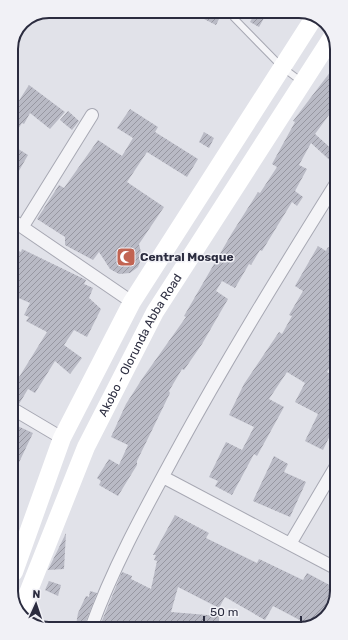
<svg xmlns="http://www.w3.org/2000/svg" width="348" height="640" font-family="Rubik,sans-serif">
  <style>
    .building { fill: url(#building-hatch) }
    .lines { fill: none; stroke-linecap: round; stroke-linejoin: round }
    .lane-casing { stroke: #a7a8b3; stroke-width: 8 }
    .street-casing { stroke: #a7a8b3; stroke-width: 14 }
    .lane { stroke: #f4f4f7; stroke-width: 6 }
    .street { stroke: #f4f4f7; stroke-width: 12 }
    .secondary { stroke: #fff; stroke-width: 18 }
    .labels { text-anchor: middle; stroke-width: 3; stroke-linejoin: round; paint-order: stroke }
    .poi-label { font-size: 12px; font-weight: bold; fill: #2b2c3f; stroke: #f1f1f6; text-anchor: start }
    .street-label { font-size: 12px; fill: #2b2c3f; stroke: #f1f1f6 }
    .rim { fill: none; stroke: #2b2c3f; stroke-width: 2 }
  </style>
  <defs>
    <pattern id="building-hatch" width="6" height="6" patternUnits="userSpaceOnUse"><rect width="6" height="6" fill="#b9bac5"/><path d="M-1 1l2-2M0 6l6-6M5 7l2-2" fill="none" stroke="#9797a1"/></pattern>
  </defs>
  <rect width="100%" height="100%" fill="#e1e2e9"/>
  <!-- building -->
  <path class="building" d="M188,11H223L216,25Z
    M256,11H268L259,27L250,22Z
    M334,67V108L315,134L335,152V165L311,143L299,165L307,169L295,191L303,197L297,206L292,202L262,251L260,250L251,265L249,264L235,288L222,281L216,291L228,299L202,344L184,370L182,369L169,391L170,393L137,461V465L118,496L99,485L101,481L97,478L109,459L119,465L128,445L111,437L126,404L142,379L186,317L184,316L232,233L258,192L260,193L277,167L272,164L295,122L293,121Z
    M29,85L65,112L50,129L30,113L24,124L22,123L12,138L11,113Z
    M130,109L158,127L155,132L198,159L187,177L147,152L127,182L164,207L139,244L142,257L138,267L130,273L119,274L110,269L99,252L93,260L65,245V237L37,219L59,185L64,188L98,140L122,156L133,138L117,128Z
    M68,111L79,121L72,130L60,120Z
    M204,132L214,138L209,148L199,142Z
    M12,145L28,155L12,183Z
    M318,246L326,251L328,247L335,252L336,358L327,372L336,377V423L323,450L305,441L318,414L295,402L305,383L287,372L269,399L284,407L257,456L254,454L232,495L215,486L218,481L209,477L226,442L242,450L254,427L229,415L244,384L279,332L282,334L292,316L289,315L303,291L295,286Z
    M12,248L21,252L22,249L86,280L84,284L93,288L89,298L101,309L87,337L74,330L64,345L82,358L70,374L55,361L35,393L28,389L19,404L13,402V387L47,332L26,321L29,317L24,315L30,303L12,295Z
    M13,424L33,433L13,475Z
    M274,456L288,464L284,472L306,482L290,517L253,501Z
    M175,515L209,533L206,538L257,563L259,559L303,580L307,573L337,589L333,605L328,614L311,626L273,606L265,620L225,597L219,608L178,587L171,612L219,616V627L99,628L122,572L132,576L131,579L151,589L157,561L154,560L156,555H153Z
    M66,533L64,569L48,570Z
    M49,581L61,585L58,596L45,590Z
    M90,591L97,593L84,626L76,625L78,613L86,596L89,597Z"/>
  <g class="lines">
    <defs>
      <path id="lane" d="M230,11L234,18L282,67L302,82"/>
      <path id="street" d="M12,220L132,302
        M23,226L92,115
        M13,409L62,438
        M163,477L337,569
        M290,544L336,466
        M91,628C113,567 144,511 175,454C225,362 280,273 335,185"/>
    </defs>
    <!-- lane casing -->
    <use href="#lane" class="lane-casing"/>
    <!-- street casing -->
    <use href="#street" class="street-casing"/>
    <!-- lane -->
    <use href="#lane" class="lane"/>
    <!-- street -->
    <use href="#street" class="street"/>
    <!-- secondary -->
    <g class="secondary">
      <path d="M14,572L62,438L132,302L315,16"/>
      <path id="s1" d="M20,613L86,447L155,312L334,34"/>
    </g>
  </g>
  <!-- icons -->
  <defs>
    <symbol id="mosque-square" viewBox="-11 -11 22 22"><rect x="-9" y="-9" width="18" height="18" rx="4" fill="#c26452" stroke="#f1f1f6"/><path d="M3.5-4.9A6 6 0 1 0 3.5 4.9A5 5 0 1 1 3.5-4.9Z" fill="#fff"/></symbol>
  </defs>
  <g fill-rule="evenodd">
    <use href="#mosque-square" x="115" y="246" width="22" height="22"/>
  </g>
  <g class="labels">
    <!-- poi labels -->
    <g class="poi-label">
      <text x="140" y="261">Central Mosque</text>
    </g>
    <!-- street labels -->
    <g class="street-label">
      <text dy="4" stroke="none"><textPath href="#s1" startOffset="294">Akobo - Olorunda Abba Road</textPath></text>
    </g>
  </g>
  <!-- crop -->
  <path d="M0 0H348V640H0ZM49 18H299A31 31 0 0 1 330 49V591A31 31 0 0 1 299 622H49A31 31 0 0 1 18 591V49A31 31 0 0 1 49 18Z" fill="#f1f1f6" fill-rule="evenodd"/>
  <path class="rim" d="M49 18H299A31 31 0 0 1 330 49V591A31 31 0 0 1 299 622H49A31 31 0 0 1 18 591V49A31 31 0 0 1 49 18Z"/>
  <!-- north arrow -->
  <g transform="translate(36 604) rotate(3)" stroke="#f1f1f6" stroke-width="3" paint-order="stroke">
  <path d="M0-3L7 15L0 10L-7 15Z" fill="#2b2c3f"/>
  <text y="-6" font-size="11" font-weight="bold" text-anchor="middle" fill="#2b2c3f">N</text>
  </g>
  <!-- scale -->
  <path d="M204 616v6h97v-6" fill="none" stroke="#2b2c3f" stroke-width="2"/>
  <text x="210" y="616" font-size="12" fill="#2b2c3f" stroke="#f1f1f6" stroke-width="3" paint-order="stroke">50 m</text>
</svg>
